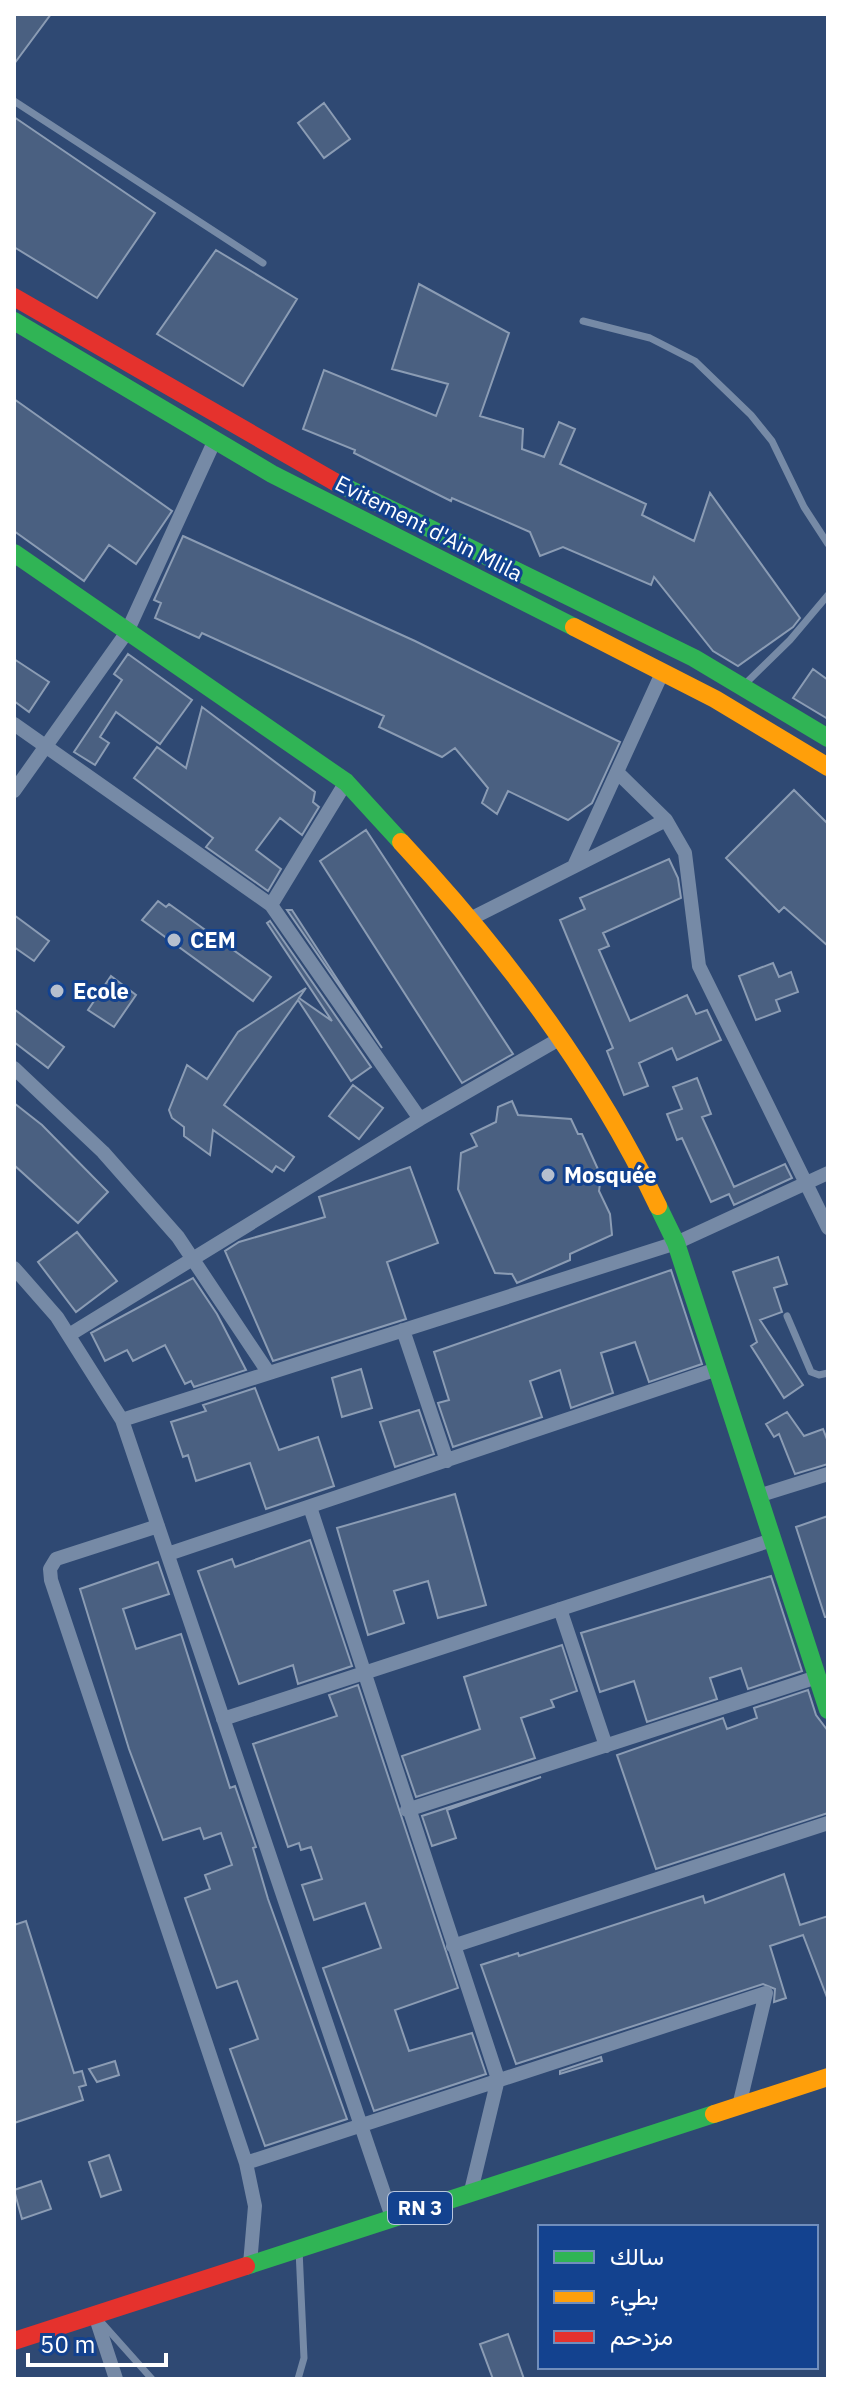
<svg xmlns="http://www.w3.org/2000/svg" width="842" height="2393" font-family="'IBM Plex Sans',Vazirmatn,sans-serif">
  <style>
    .building { fill: #4a6081; stroke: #8b9cb4; stroke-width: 2 }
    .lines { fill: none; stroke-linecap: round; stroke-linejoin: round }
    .lane { stroke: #768aa6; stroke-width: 7 }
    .street { stroke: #768aa6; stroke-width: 14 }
    .fast { stroke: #30b455; stroke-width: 18 }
    .slow { stroke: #ff9f0a; stroke-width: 18 }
    .jam { stroke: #e5322d; stroke-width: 18 }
    .poi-dot { fill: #b6bfce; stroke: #13428f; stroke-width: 3 }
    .labels { text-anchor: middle; stroke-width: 6; stroke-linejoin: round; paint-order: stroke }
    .shield { fill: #13428f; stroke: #b8c6dd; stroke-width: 2 }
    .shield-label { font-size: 20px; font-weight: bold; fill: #fff }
    .street-label { font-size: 22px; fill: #fff; stroke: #13428f }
    .poi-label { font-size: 22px; font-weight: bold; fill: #fff; stroke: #13428f; text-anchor: start }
  </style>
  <rect width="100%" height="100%" fill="#2f4973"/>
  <!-- building -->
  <path class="building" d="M14,14H51L14,64Z
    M324,103L350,139L324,158L298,123Z
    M14,117L155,213L97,298L14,247Z
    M216,250L297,299L243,386L157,334Z
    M419,284L509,333L480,416L523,429L522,449L544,457L559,422L575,429L560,464L646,504L642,515L694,541L710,493L800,618L793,627L738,666L713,651L654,577L651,585L563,547L540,556L530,532L452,498L451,501L354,453L355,450L303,429L324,370L436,416L448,384L392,369Z
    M14,399L172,511L136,564L109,545L84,581L14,531Z
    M183,536L415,641L620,742L592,803L568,820L508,791L497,814L482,803L488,788L455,748L442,757L379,727L384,716L202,633L199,638L155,618L161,603L154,600Z
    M128,654L192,700L160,744L116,712L100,737L109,743L95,765L74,752L122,680L114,674Z
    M14,659L49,682L29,712L14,701Z
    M813,669L828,680V719L793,698Z
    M202,707L315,792L313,802L319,807L302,835L280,818L256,850L281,869L268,891L206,847L213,838L134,778L157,747L186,768Z
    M794,790L828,824V946L784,907L779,912L726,858Z
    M366,830L513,1054L462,1083L320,861Z
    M669,859L678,878L681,898L603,933L609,946L599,950L630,1021L687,995L696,1014L707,1010L721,1040L677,1060L672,1048L639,1063L648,1086L624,1095L607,1051L613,1048L560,920L585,909L580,898Z
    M158,901L166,907L169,904L271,977L253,1001L142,920Z
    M287,910H292L382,1048Z
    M14,915L49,941L34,961L14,947Z
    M270,921L371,1067L351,1081L298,1000L224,1105L294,1157L284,1171L276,1166L272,1172L213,1130L210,1155L184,1136V1127L172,1118L169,1110L187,1065L207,1079L238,1032L306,988L299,998L332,1021L267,923Z
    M773,963L779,977L791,972L798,992L776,1000L780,1011L756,1020L739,976Z
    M111,976L136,995L114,1027L88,1010Z
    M14,1009L64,1047L48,1068L14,1042Z
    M697,1078L711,1114L702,1117L734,1187L785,1164L792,1178L734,1205L729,1194L711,1202L682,1138L677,1140L667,1114L682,1109L673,1087Z
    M353,1085L383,1108L359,1139L329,1116Z
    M512,1101L518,1115L571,1119L578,1134H582L601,1176L599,1191L610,1214L612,1235L570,1254V1260L517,1283L512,1274L495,1273L458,1189L461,1153L477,1146L471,1134L496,1122L498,1107Z
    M14,1103L42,1125L108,1192L78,1223L14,1165Z
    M410,1167L438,1243L387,1262L406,1319L273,1361L225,1251L239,1242L325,1217L319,1197Z
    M77,1232L117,1281L76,1312L38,1262Z
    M778,1257L787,1284L774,1288L782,1312L760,1320L803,1385L784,1398L751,1346L757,1342L733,1272Z
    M671,1270L702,1364L649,1382L635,1342L601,1353L613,1393L571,1408L560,1370L530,1381L542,1417L453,1447L438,1403L449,1400L434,1352Z
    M193,1278L217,1314L246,1370L194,1387L191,1381L185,1384L165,1345L133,1361L127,1350L105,1361L91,1333Z
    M361,1369L372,1408L342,1417L332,1378Z
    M255,1388L279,1450L318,1437L334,1486L266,1509L250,1463L196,1481L188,1455L183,1457L171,1422L206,1411L203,1405Z
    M419,1410L434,1454L395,1467L380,1422Z
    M787,1412L804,1436L823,1429L828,1442V1464L795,1474L779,1434L774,1437L766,1424Z
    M455,1494L486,1605L438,1618L428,1581L394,1591L404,1623L368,1635L337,1528Z
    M828,1516V1617H825L796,1527Z
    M310,1540L352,1666L298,1684L293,1665L239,1684L198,1571L232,1559L235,1567Z
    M158,1562L169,1594L123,1609L136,1649L181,1634L230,1788L235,1786L256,1847L253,1848L268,1899L347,2119L265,2146L230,2049L258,2039L237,1981L217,1988L185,1898L210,1889L205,1875L232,1865L221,1833L204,1839L200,1828L163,1840L129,1749L80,1589Z
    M771,1576L802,1671L748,1689L741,1668L710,1678L717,1699L647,1722L634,1681L600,1692L581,1633Z
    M562,1645L577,1691L551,1700L554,1707L521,1718L535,1758L416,1797L402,1756L480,1729L464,1677Z
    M358,1685L458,1988L395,2010L409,2051L472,2033L486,2074L374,2111L323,1968L381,1948L365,1903L314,1920L302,1885L322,1879L311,1847L301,1850L299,1843L288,1847L253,1744L337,1716L329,1695Z
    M808,1690L816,1715L828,1731V1813L656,1869L617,1755L723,1718L727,1729L757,1718L754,1708Z
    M541,1777L447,1810L456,1838L432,1846L422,1816Z
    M784,1874L800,1925L828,1916V2000L803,1935L770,1946L786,1998L774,2002L775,1989L763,1984L516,2064L481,1965L518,1953L519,1956L703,1896L705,1903Z
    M26,1921L74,2073L82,2071L86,2085L79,2087L83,2100L14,2123V1925Z
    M601,2057L602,2061L560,2074V2071Z
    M115,2061L119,2075L97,2082L89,2069Z
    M109,2155L121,2190L101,2197L89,2162Z
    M41,2181L51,2209L22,2219L14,2190Z
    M508,2334L524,2379H493L480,2344Z"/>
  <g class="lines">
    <!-- lane -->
    <path class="lane" d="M14,101L263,263
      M583,321L650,338L695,361L751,415L772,441L804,507L828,544
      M745,684L790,640L828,595
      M787,1316L811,1372L819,1375L828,1373
      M102,2323L152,2379
      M298,2379L304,2358L299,2250"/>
    <!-- street -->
    <path class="street" d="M14,724L271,905
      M617,772L666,820L685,853L699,966L828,1228
      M346,782L271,905L420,1119
      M14,791L127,632L214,442
      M574,866L663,671
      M472,918L666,820
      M14,1068L103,1152L178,1237L268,1372
      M14,1268L57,1317L122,1420L392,2217
      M403,1330L447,1461
      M69,1335L420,1119L561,1038
      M122,1420L676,1243L828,1173
      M758,1496L828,1474
      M310,1507L498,2079L471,2191
      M158,1526L56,1559L50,1569L51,1580L246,2163L255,2206L250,2264
      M168,1554L717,1369
      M560,1609L606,1746
      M223,1719L772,1540
      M407,1810L817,1677
      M453,1946L828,1823
      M246,2163L766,1993L739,2106
      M95,2315L116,2379"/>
    <!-- fast -->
    <path class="fast" d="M14,321L272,474L574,627
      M335,482L694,658L828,738
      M14,553L346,782L401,842
      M658,1206L676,1243L828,1710
      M246,2266L714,2114"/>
    <!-- slow -->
    <path class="slow" d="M574,627L715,699L828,767
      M401,842C503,951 593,1070 658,1206
      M714,2114L828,2077"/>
    <!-- jam -->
    <path class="jam" d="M14,297L335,482
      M14,2341L246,2266"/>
  </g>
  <!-- markers -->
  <g class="poi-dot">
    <circle cx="174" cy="940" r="8"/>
    <circle cx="57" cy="991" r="8"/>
    <circle cx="548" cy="1175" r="8"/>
  </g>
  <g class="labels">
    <!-- shield labels -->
    <rect class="shield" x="388" y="2192" width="64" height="32" rx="6"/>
    <g class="shield-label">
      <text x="420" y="2215">RN 3</text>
    </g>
    <!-- street labels -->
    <g class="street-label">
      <text transform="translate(429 528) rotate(27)" y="8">Evitement d'Ain Mlila</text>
    </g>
    <!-- poi labels -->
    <g class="poi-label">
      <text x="190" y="948">CEM</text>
      <text x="73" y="999">Ecole</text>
      <text x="564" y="1183">Mosquée</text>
    </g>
  </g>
  <!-- border -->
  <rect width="842" height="2393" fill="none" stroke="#ffffff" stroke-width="32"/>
  <!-- legend -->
  <rect x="538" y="2225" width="280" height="144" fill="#13428f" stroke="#718ebc" stroke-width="2"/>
  <rect x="554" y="2251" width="40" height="12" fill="#30b455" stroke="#718ebc" stroke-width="2"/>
  <text x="610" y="2265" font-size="24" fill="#ffffff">سالك</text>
  <rect x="554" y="2291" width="40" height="12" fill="#ff9f0a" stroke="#718ebc" stroke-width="2"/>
  <text x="610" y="2305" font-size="24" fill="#ffffff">بطيء</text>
  <rect x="554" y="2331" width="40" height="12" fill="#e5322d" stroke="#718ebc" stroke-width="2"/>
  <text x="610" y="2345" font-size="24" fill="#ffffff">مزدحم</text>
  <!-- scale -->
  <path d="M28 2353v12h138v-12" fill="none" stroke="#ffffff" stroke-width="4"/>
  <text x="40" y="2353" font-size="24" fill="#ffffff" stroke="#13428f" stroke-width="6" paint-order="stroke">50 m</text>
</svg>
